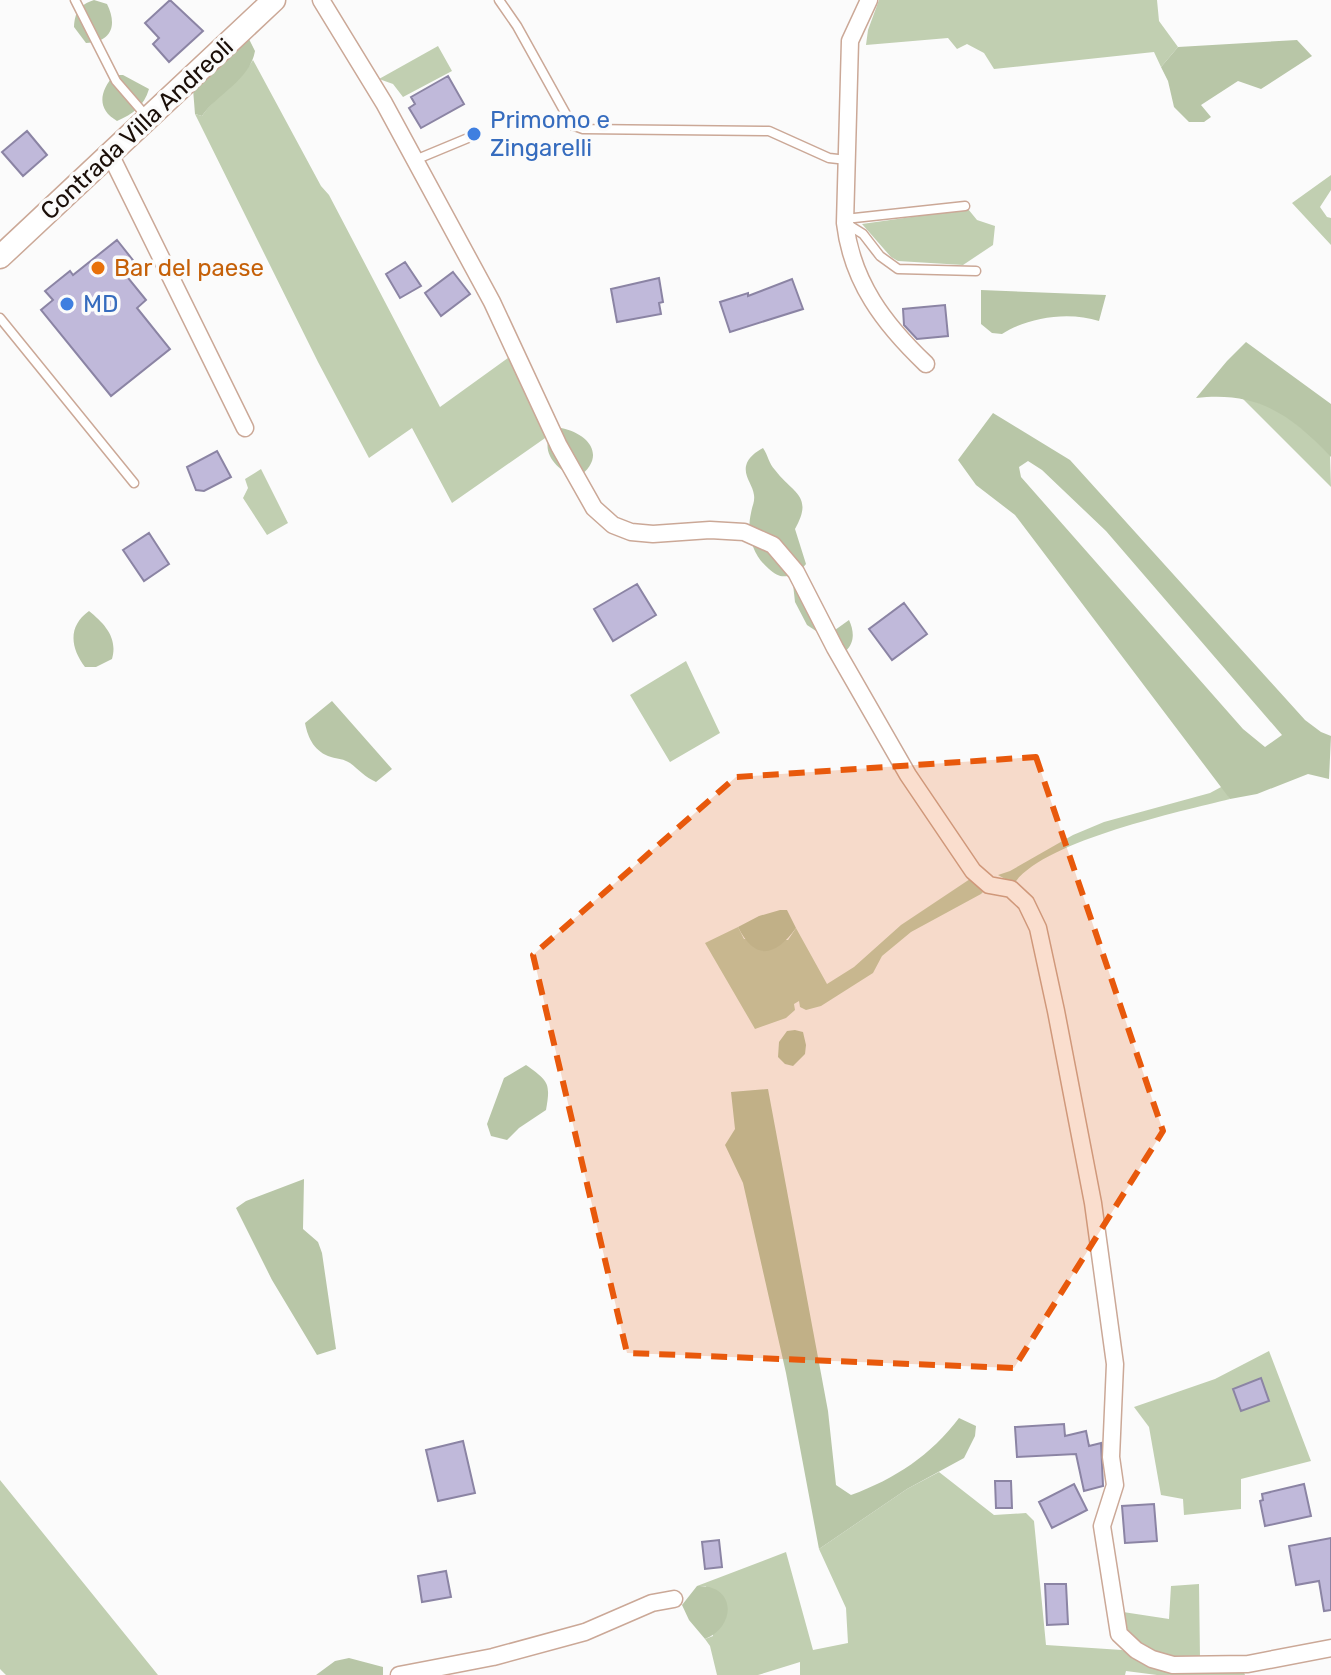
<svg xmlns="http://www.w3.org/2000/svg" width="1331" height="1675" font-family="Rubik,sans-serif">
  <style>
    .green { fill: #c1cfb1 }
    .forest { fill: #b8c6a7; fill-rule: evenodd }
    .building { fill: #c0b9da; stroke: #8b84a4; stroke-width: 2 }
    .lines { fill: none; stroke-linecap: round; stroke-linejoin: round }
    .lane-casing { stroke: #cba897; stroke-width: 11 }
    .street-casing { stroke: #cba897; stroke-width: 19 }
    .secondary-casing { stroke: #cba897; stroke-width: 25 }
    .lane { stroke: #fff; stroke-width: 8 }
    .street { stroke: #fff; stroke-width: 16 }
    .secondary { stroke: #fff; stroke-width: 22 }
    .marked { fill: #e8590c; fill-opacity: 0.2; stroke: #e8590c; stroke-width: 6; stroke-dasharray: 16 10; stroke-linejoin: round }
    .shop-dot { fill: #3f7fe0; stroke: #fbfbfb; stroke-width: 3 }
    .food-dot { fill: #e8710a; stroke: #fbfbfb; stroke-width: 3 }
    .labels { text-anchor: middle; stroke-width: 7; stroke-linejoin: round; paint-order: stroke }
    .shop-label { font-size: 24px; fill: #366cbe; stroke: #fbfbfb; text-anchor: start }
    .street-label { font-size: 24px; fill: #1a0e08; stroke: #fbfbfb }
    .food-label { font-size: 24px; fill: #c56008; stroke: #fbfbfb; text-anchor: start }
  </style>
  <rect width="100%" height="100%" fill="#fbfbfb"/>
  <!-- green -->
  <path class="green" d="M879,0H1157L1159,21L1178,47L1161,67L1154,52L994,69L984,53L967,44L957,49L948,38L866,45L868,30Z
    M438,46L452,71L403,97L393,84L379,79Z
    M253,60L321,186L329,195L440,407L512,355L548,436L452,503L412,428L369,458L318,362L195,114L202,116C216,95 240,82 253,60Z
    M1331,175V190L1320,207L1327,217L1331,218V245L1292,203Z
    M968,209L977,220L995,226L993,245L963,265L898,261L891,257L862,224Z
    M1241,397L1277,409L1309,434L1330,455L1331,487Z
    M261,469L288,523L267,535L243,498L248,488L245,479Z
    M686,661L720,733L670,762L630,695Z
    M1223,786L1230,799C1179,812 1042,841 1014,884L998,875L1010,871L1073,835L1104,822L1210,793Z
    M973,877L985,890L981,894L911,932L882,956L873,973L821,1006L806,1010L800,1007L799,1001L794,1004L795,1010L786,1018L755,1029L705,943L738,927L744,939L788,940L796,928L827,984L854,967L901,925Z
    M1269,1351L1311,1461L1241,1479V1509L1184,1515L1183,1499L1161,1495L1149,1427L1134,1407L1215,1379Z
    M939,1472L994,1515L1026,1513L1034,1521L1046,1645L1122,1650L1148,1664L1243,1670L1245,1675H1157L1126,1671L1125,1675H800V1662L758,1675H717L710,1646L705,1639L713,1636L706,1586H697L786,1552L813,1650L848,1643L846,1608L819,1549L907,1489Z
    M0,1480L158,1675H6L0,1669Z
    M1199,1584L1200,1658C1164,1657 1128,1655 1123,1612L1169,1619L1171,1586Z"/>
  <!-- forest -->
  <path class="forest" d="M94,0L107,4C117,24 113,42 86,43L74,27C75,12 79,5 94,0Z
    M249,39L255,51C250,80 217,94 202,116L195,114L193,89Z
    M1297,40L1312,56L1261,89L1238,81L1201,105L1211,117L1204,122H1189L1174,107L1168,81L1161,67L1178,47Z
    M114,75H123L149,89C144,106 133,114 117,121C96,109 100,91 114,75Z
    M981,290L1106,295L1099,321C1069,311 1028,317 1002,334L992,333L981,324Z
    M1246,342L1331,404V457C1290,414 1257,391 1196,398L1227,361Z
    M993,413L1070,460L1305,720L1321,732L1331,736L1329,779L1308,774L1257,794L1230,799L1015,515L976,485L958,460ZM1028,461L1042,470L1106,531L1282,735L1265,747L1243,729L1021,477L1019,467Z
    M561,428C591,434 607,458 577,478C556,470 538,451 553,429Z
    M763,448C768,455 769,464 775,470C793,494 814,495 795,529L806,564L800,571L835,630L849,620C854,631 855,642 846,651L807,625L795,602L792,575C782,578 777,576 769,569C753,556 746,534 751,513C752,506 755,502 754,495C753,485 744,477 746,466C748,457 756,452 763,448Z
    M89,611C105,624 118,638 112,659L96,667H85C70,647 68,626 89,611Z
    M332,701L392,769L376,782C365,777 359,770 350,763C344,759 338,759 331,757C315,752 308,739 305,723Z
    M780,910H787L796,928C775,957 755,961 738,927L759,916Z
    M795,1030L803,1032L806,1045L805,1054L793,1066L785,1064L778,1057L779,1042L787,1031Z
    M526,1065C548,1081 551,1082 546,1110L519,1128L507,1140L491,1136L487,1124L504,1078Z
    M768,1089L828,1411L836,1485L851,1495C895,1479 931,1455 959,1418L976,1426L975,1436L964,1458L907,1489L819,1549L786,1373L743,1183L725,1145L735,1129L731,1092Z
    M304,1179L303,1229L318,1242L322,1253L336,1349L317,1355L272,1280L236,1208L246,1201Z
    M697,1586C736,1584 737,1626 705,1639L689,1620L682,1605Z
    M349,1658L383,1667V1675H316L335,1661Z"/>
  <!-- building -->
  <path class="building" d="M170,0L203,31L169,62L153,44L159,38L145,23Z
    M448,76L464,104L421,128L409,108L415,104L411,97Z
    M27,131L47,155L23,176L2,152Z
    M117,240L136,264L124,273L146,300L137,308L170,349L111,396L41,310L53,300L45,291L70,271L73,275Z
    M405,262L421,286L400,298L386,274Z
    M453,272L470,294L441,316L425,293Z
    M659,278L663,302L659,303L661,314L617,322L611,289Z
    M792,279L803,309L730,332L720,302L748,293V296Z
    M945,305L948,336L917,339L904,325L903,309Z
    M217,451L231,477L204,491L196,490L187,467Z
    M149,533L169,564L144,581L123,550Z
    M637,584L656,615L613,641L594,609Z
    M904,603L927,634L892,660L869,629Z
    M1261,1378L1269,1401L1241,1411L1233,1389Z
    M1064,1424L1065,1436L1086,1431L1089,1446L1101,1443L1103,1486L1084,1491L1076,1454L1017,1457L1015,1427Z
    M463,1441L475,1493L438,1501L426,1450Z
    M995,1481H1011L1012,1508H996Z
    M1074,1484L1087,1510L1052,1528L1039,1502Z
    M1304,1484L1311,1516L1265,1526L1260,1501L1263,1500L1262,1494Z
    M1154,1504L1157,1541L1125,1543L1122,1506Z
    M1331,1538V1610L1324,1611L1319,1581L1296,1585L1289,1546Z
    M719,1540L722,1567L705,1569L702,1542Z
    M446,1571L451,1597L422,1602L418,1576Z
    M1045,1584H1066L1068,1624L1047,1625Z"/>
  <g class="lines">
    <defs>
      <path id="lane" d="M75,0L116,81L148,118
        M499,0L517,26L572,125L583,129L769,131L829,158L847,160
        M415,160L468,138
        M845,219L965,206
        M847,224L863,234L880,256L898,269L976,271
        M0,318L134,483"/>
      <path id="street" d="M321,0L384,103L492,302L559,446L594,508L613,525L631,532L653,534L710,530L744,532L773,545L796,572L835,648L908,775L973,871L989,885L1011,889L1026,903L1038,928L1056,1011L1093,1203L1115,1364L1111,1457L1115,1485L1102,1526L1119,1634L1136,1650L1152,1659L1173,1665L1248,1664L1331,1648
        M869,0L850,41L845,223C852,282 884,324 926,364
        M110,154L245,428
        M399,1675L493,1657L585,1632L652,1603L674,1599"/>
      <path id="secondary" d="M0,257L274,0"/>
    </defs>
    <!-- lane casing -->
    <use href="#lane" class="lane-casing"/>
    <!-- street casing -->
    <use href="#street" class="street-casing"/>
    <!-- secondary casing -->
    <use href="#secondary" class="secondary-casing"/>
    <!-- lane -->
    <use href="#lane" class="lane"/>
    <!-- street -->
    <use href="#street" class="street"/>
    <!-- secondary -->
    <use href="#secondary" class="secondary"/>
  </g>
  <!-- marked area -->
  <path class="marked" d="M1036,757L1163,1131L1014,1368L627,1353L533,955L736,777Z"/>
  <!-- markers -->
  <g class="shop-dot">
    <circle cx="474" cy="134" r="8"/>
    <circle cx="67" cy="304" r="8"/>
  </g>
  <circle class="food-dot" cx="98" cy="268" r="8"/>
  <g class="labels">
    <!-- shop labels -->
    <g class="shop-label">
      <text x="490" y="128">Primomo e<tspan x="490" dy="28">Zingarelli</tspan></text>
      <text x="83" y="312">MD</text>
    </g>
    <!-- street labels -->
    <g class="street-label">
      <text transform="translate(137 129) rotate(-43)" y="8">Contrada Villa Andreoli</text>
    </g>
    <!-- food labels -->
    <g class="food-label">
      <text x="114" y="276">Bar del paese</text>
    </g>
  </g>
</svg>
